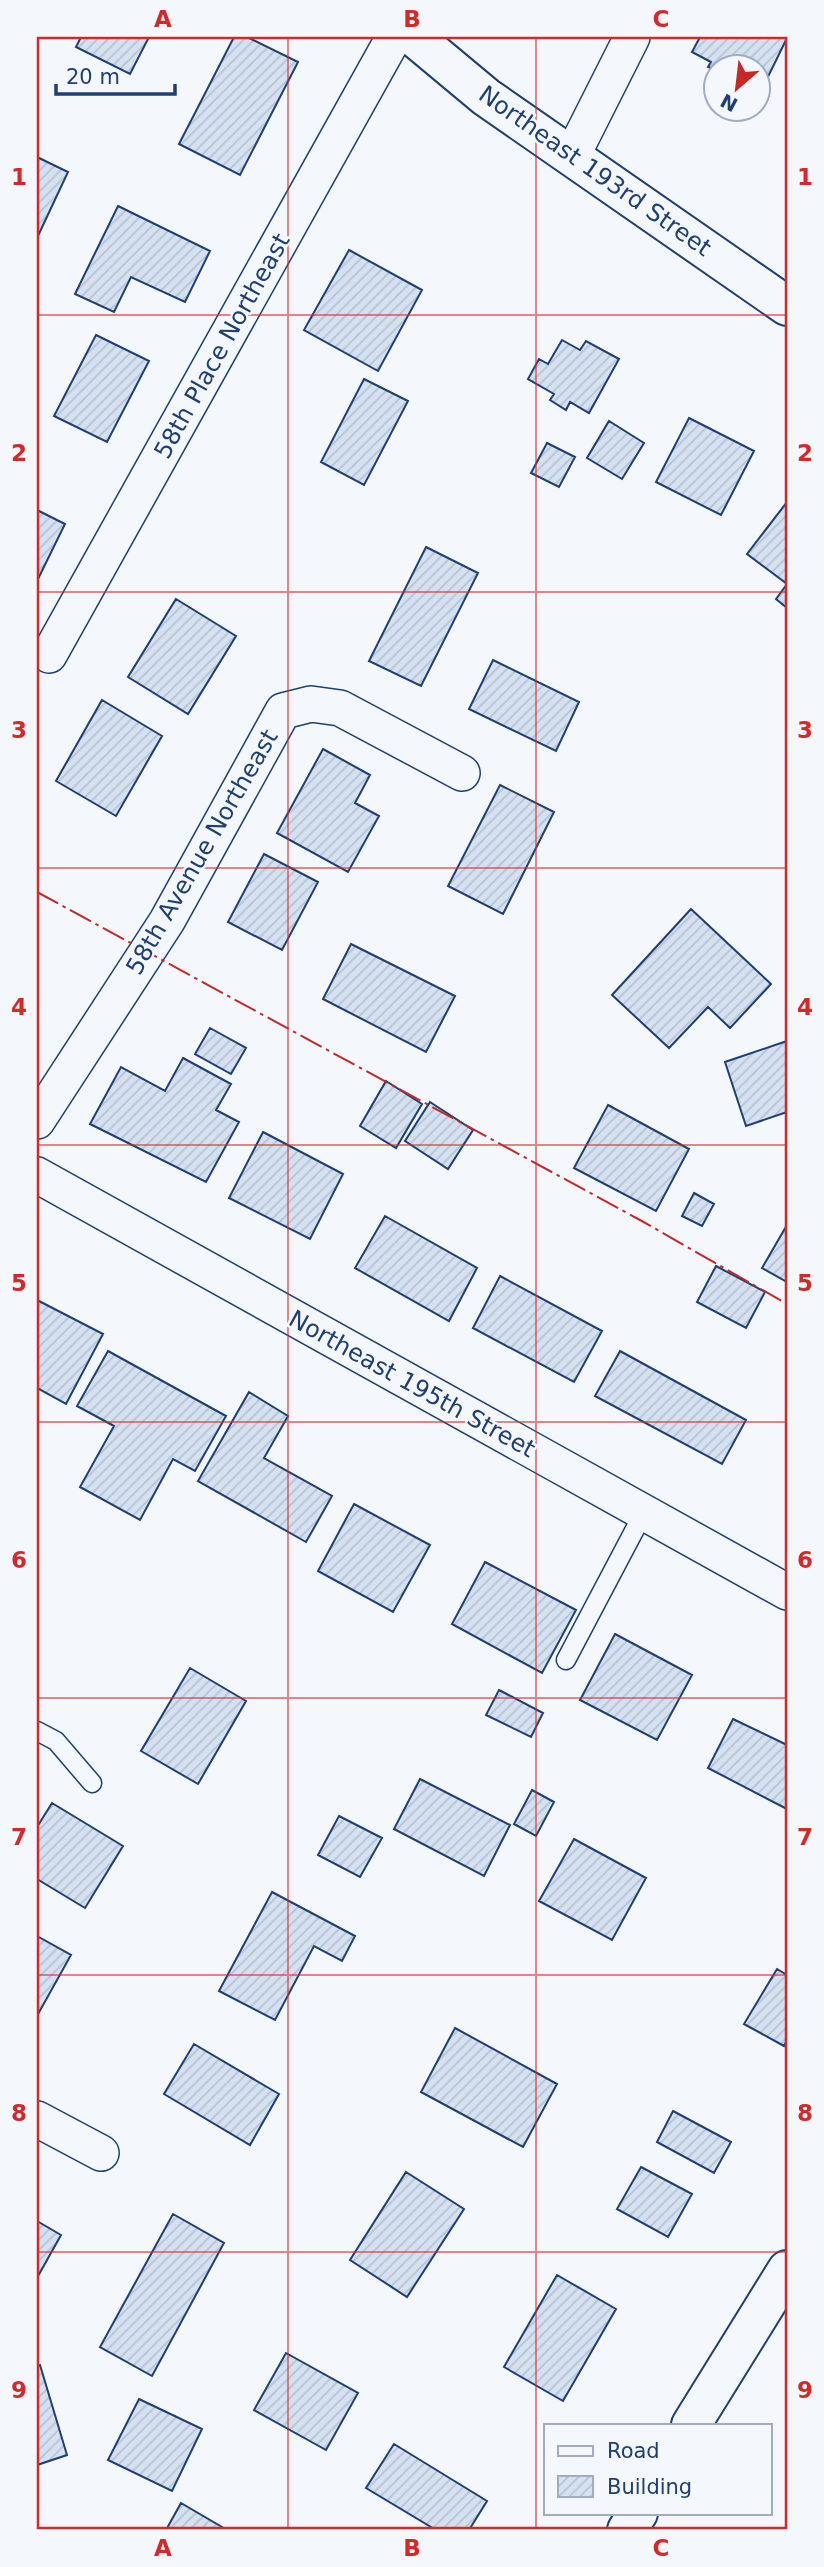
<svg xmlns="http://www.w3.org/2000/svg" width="824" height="2567" font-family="'DejaVu Sans',sans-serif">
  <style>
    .building { fill: url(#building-hatch); stroke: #1d3f73; stroke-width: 2 }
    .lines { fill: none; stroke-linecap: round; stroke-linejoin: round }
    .service-casing { stroke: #1d3f73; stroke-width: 21 }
    .minor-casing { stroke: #1d3f73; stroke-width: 38 }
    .secondary-casing { stroke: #1d3f73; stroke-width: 42 }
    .service { stroke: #f4f7fb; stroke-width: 18 }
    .minor { stroke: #f4f7fb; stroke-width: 35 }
    .secondary { stroke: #f4f7fb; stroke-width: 38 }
    .power { stroke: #c62828; stroke-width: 2; stroke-dasharray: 24 5 3.5 5; stroke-linecap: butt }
    .grid { fill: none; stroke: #d62828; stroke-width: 2; stroke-opacity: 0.55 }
    .labels { text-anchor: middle; stroke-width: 5; stroke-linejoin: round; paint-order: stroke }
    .street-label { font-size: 24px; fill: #1d3f73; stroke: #f4f7fb }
    .neatline { fill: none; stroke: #d62828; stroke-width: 2.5 }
    .grid-label { font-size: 23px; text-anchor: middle; font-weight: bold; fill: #d62828 }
  </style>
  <defs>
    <pattern id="building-hatch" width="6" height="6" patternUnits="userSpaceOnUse" patternTransform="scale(1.75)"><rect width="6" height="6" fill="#d5e0f0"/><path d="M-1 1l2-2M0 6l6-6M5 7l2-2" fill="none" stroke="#b6c1d1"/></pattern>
  </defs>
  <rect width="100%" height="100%" fill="#f4f7fb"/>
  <!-- building -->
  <path class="building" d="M81,37H149L130,74L76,47Z
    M234,37H247L298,62L240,175L179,144Z
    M700,37H787V38L761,91L758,90V66H716V70L708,67L711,62L692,52Z
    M37,157L68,172L37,238Z
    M118,206L210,251L185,302L131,277L114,312L75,294Z
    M349,250L422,290L378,371L304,330Z
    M96,335L149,361L107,442L54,416Z
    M562,340L580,350L586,341L619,359L589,413L570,402L566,410L550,400L554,394L528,379L539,359L548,364Z
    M364,379L408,401L364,485L321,462Z
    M689,418L754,451L721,515L656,482Z
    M609,421L644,443L622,479L587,458Z
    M547,443L575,457L559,487L531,473Z
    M787,502V608L776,599L787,584L747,554Z
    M37,510L65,524L37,581Z
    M426,547L478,573L421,686L369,661Z
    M176,599L236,636L188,714L128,677Z
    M493,660L579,702L556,751L469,709Z
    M102,700L162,736L116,816L56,781Z
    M323,749L370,775L355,803L379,816L348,872L277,833Z
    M500,785L554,812L503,914L448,886Z
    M264,854L318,882L282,950L228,922Z
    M691,909L771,984L730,1028L708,1007L669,1048L612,995Z
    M351,944L455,996L426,1052L323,999Z
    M210,1028L246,1048L231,1074L195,1054Z
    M787,1041V1112L746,1126L725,1062Z
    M183,1058L231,1084L216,1110L239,1122L206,1182L90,1124L121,1067L165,1091Z
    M386,1081L422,1104L396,1148L360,1126Z
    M430,1102L473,1130L448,1169L405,1141Z
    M608,1105L689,1149L656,1211L574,1168Z
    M263,1132L343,1174L310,1239L229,1198Z
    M694,1193L714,1204L702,1226L682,1216Z
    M385,1216L477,1268L449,1321L355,1268Z
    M787,1225V1282L762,1268Z
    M716,1266L765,1292L746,1328L697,1302Z
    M500,1276L602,1331L574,1382L473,1328Z
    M37,1300L103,1334L66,1404L37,1388Z
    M108,1351L226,1416L195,1471L173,1459L140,1520L80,1487L114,1426L77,1406Z
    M620,1351L746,1420L722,1464L595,1396Z
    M249,1392L288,1416L264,1458L332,1496L306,1542L198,1481Z
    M354,1504L430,1545L393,1612L318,1571Z
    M485,1562L576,1610L542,1673L452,1624Z
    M615,1634L692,1675L657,1740L580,1700Z
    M190,1668L246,1701L198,1784L141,1751Z
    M499,1690L543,1713L531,1737L486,1715Z
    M733,1719L787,1745V1809L708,1768Z
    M420,1779L510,1825L484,1876L394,1829Z
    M532,1790L554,1802L536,1836L514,1824Z
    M52,1803L123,1846L85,1908L37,1879V1827Z
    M339,1816L382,1838L360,1877L318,1855Z
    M574,1839L646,1878L612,1940L539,1901Z
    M272,1892L355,1936L342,1961L314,1946L275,2020L219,1991Z
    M37,1936L71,1955L37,2016Z
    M777,1969L787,1975V2040L784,2046L744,2024Z
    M455,2028L557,2084L523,2147L421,2092Z
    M194,2044L279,2094L250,2145L164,2094Z
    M673,2111L731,2142L714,2173L657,2142Z
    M641,2167L692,2194L668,2237L617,2209Z
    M406,2172L464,2209L407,2297L350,2260Z
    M173,2214L224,2243L152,2376L100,2347Z
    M37,2221L61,2235L37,2278Z
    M557,2275L616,2309L563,2401L504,2367Z
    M286,2353L358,2393L326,2450L254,2410Z
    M40,2365L67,2455L37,2465V2366Z
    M139,2399L202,2429L172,2491L108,2460Z
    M394,2444L487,2501L469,2530H436L366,2488Z
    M181,2503L227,2530H166Z"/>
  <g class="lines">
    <defs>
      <path id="service" d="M566,1660L643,1514
        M37,1731L56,1741L92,1783"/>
      <path id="minor" d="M572,156L632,37
        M49,655L394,37
        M37,1121L167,921L283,711L311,704L340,708L462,773
        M37,1175L787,1592
        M37,2119L101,2153"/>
      <path id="secondary" d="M414,37L486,97L787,306
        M691,2425L787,2270
        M627,2530L638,2513"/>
    </defs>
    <!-- service casing -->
    <use href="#service" class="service-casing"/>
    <!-- minor casing -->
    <use href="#minor" class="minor-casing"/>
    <!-- secondary casing -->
    <use href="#secondary" class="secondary-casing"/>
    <!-- service -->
    <use href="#service" class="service"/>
    <!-- minor -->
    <use href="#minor" class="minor"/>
    <!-- secondary -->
    <use href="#secondary" class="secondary"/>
    <!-- power -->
    <path class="power" d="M37,892L640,1220L787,1304"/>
  </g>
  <!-- grid -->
  <path class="grid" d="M288,37V2530M536,37V2530M37,315H787M37,592H787M37,868H787M37,1145H787M37,1422H787M37,1698H787M37,1975H787M37,2252H787"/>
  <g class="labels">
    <!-- street labels -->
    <g class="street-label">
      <text transform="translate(595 171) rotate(35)" y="8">Northeast 193rd Street</text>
      <text transform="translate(222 346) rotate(-61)" y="8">58th Place Northeast</text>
      <text transform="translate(202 852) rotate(-60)" y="8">58th Avenue Northeast</text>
      <text transform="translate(412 1384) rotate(29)" y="8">Northeast 195th Street</text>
    </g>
  </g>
  <!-- border -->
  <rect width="824" height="2567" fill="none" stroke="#f4f7fb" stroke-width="77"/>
  <!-- legend -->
  <rect x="544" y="2424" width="228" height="91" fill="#f4f7fb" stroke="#9eadc5" stroke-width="2"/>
  <rect x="558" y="2446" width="35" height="10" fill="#f4f7fb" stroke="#9eadc5" stroke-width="2"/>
  <text x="607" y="2458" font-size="21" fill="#1d3f73">Road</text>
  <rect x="558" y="2476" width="35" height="21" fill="url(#building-hatch)" stroke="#9eadc5" stroke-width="2"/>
  <text x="607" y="2494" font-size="21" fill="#1d3f73">Building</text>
  <!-- north arrow -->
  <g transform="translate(737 88) rotate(208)"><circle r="33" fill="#f4f7fb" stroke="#9eadc5" stroke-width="2"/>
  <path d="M0-5L12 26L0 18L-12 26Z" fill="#c62828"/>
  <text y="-10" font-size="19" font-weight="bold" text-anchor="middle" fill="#1d3f73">N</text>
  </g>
  <!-- scale -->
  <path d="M56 84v10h119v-10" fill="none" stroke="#1d3f73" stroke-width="3.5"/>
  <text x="66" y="84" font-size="21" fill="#1d3f73" stroke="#f4f7fb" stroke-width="5" paint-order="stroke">20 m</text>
  <rect x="38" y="38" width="748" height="2490" class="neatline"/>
  <g class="grid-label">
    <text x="163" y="27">A</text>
    <text x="412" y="27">B</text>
    <text x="661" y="27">C</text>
    <text x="19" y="185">1</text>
    <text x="805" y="185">1</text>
    <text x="19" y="461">2</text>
    <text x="805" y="461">2</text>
    <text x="19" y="738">3</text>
    <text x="805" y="738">3</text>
    <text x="19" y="1015">4</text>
    <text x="805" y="1015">4</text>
    <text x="19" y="1291">5</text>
    <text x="805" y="1291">5</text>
    <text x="19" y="1568">6</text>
    <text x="805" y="1568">6</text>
    <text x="19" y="1845">7</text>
    <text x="805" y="1845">7</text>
    <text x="19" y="2121">8</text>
    <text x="805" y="2121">8</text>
    <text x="19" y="2398">9</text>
    <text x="805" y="2398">9</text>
    <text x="163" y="2556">A</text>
    <text x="412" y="2556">B</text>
    <text x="661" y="2556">C</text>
  </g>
</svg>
